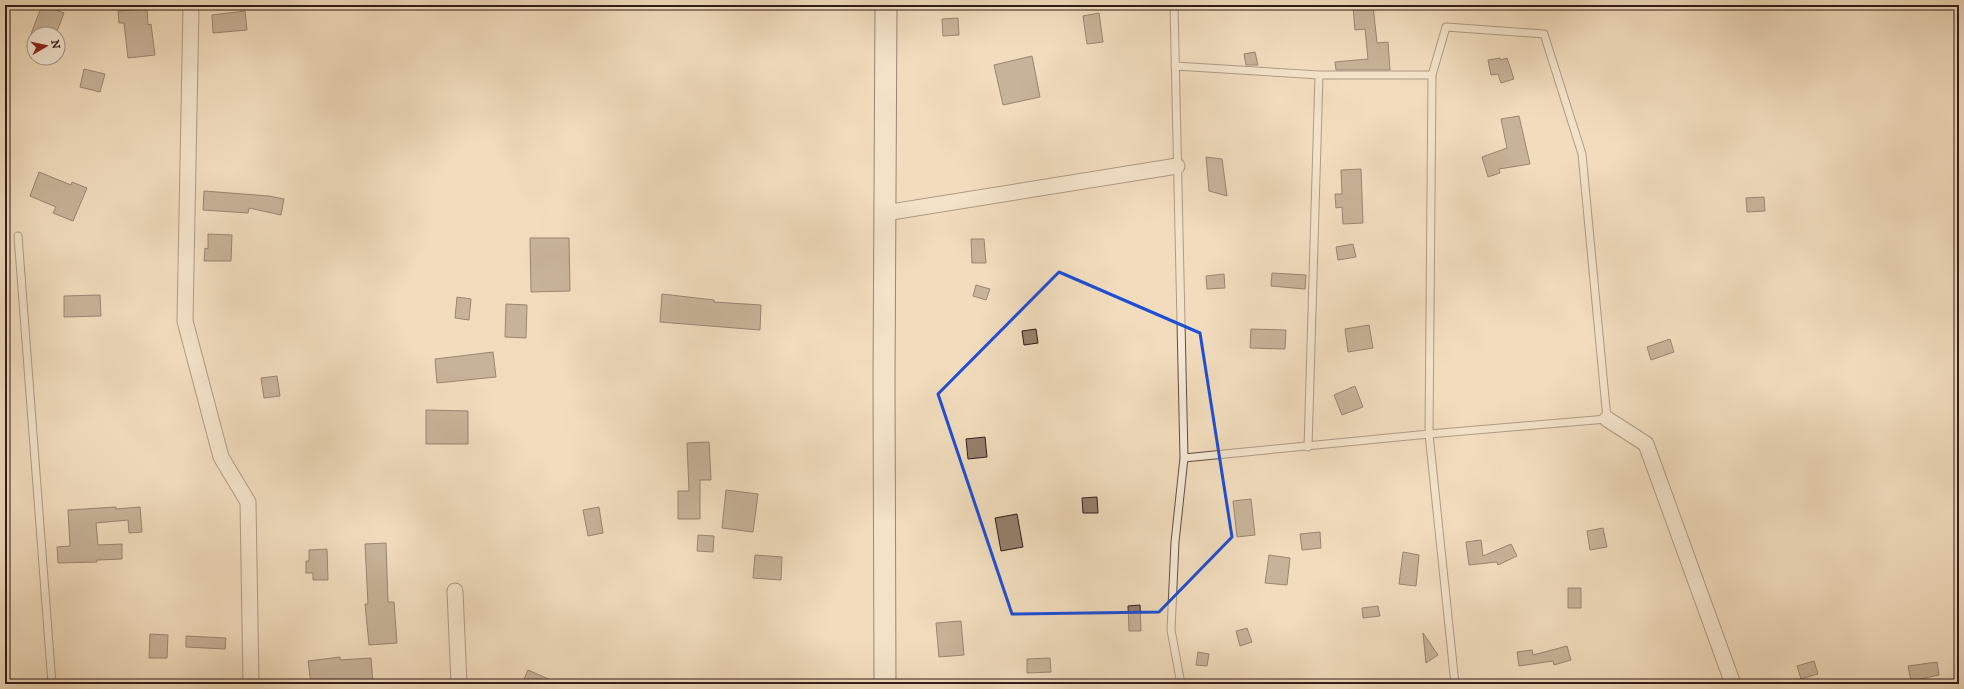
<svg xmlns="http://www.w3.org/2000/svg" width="1964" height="689" font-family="'IM FELL DW Pica',serif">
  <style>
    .building { fill: #95806c; stroke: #311d15 }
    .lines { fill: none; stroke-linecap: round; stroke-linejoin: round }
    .service-casing { stroke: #614d3f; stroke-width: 9 }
    .minor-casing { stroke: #614d3f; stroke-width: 17 }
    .secondary-casing { stroke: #311d15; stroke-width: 23 }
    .service { stroke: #f6e8d4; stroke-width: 7 }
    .minor { stroke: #f6e8d4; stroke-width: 15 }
    .secondary { stroke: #f6e8d4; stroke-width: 21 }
    .marked { fill: none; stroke: #1d4ed8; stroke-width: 3; stroke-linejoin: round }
  </style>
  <rect width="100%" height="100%" fill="#f1dcbd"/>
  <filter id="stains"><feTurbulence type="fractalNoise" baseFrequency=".005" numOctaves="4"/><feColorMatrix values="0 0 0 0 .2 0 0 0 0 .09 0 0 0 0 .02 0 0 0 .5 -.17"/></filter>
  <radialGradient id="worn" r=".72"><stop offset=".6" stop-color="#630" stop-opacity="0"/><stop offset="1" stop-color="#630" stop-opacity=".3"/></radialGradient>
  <!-- building -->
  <path class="building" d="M42,5L64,13L56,34H31Z
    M1373,5L1377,43L1388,42L1390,70H1336L1335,62L1368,59L1365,29L1355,30L1353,7Z
    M147,9L148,25L151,24L155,55L128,58L124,23H119L118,11Z
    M245,11L247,30L213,33L212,15Z
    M1099,13L1103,42L1087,44L1083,16Z
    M958,18L959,35L943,36L942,19Z
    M1255,52L1258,65H1246L1244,54Z
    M1032,56L1040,97L1003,105L994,65Z
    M1500,58V60L1507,58L1514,79L1501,83L1498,74L1491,75L1488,60Z
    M84,69L105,74L100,92L80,87Z
    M1519,116L1530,164L1499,169L1500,173L1488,177L1482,157L1507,148L1501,119Z
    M1206,157L1222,159L1227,196L1209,191Z
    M1361,169L1363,223L1343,224L1342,207L1336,208L1335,194H1342L1341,170Z
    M39,172L71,185L72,182L87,188L73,221L53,213L56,207L30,196Z
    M204,191L269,196L284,199L281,215L249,208L248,213L203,210Z
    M1764,197L1765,211L1747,212L1746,198Z
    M208,234L232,235L231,261H204L205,248L208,249Z
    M530,238H569L570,291L531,292Z
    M971,239H984L986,263H972Z
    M1353,244L1356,257L1338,260L1336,247Z
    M1272,273L1306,275L1305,289L1271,286Z
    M1224,274L1225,288L1207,289L1206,276Z
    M976,285L990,289L986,300L973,296Z
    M662,294L714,300V302L761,305L760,330L660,322Z
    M100,295L101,316L64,317V296Z
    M457,297L471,299L469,320L455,318Z
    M506,304L527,305L526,338L505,337Z
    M1369,325L1373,348L1348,352L1345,329Z
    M1036,329L1038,343L1024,345L1022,331Z
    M1251,329L1286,330L1285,349L1250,348Z
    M1670,339L1674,352L1651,360L1647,347Z
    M493,352L496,377L437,383L435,359Z
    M277,376L280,396L264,398L261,378Z
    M1355,386L1363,407L1342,415L1334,395Z
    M426,410L468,411V444H426Z
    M985,437L987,457L968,459L966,439Z
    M709,442L711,480H700V519H678V491H689L687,443Z
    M726,490L758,494L753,532L722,528Z
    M1097,497L1098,513H1083L1082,498Z
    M1251,499L1255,535L1237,537L1233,501Z
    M116,507V509L140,507L142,532L129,533L128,520L96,523L98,545L122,544V559L97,560V562L58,563L57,547L70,546L68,510Z
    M599,507L603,533L588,536L583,510Z
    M1017,514L1023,547L1001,551L995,518Z
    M1603,528L1607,547L1590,550L1587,531Z
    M1320,532L1321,548L1302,550L1300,534Z
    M698,535L714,536L713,552L697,551Z
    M1481,540L1483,556L1511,544L1517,556L1498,565L1497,562L1469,565L1466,542Z
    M386,543L388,602H394L397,643L369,645L365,604H368L365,544Z
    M327,549L328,580H313V573H306V561H309V550Z
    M1403,552L1419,555L1416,586L1399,584Z
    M755,555L782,557L781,580L753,578Z
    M1269,555L1290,558L1287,585L1265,583Z
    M1568,588H1581V608H1568Z
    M1140,605L1141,631H1129L1128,606Z
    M1378,606L1380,616L1363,618L1362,608Z
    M961,621L964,655L939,657L936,623Z
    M1247,628L1252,642L1240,646L1236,631Z
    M1423,633L1438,655L1426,663Z
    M150,634L168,635L167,658H149Z
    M186,636L226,638L225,649L186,647Z
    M1567,646L1571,660L1554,665L1553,661L1519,666L1517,652L1532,650L1533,655Z
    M1198,652L1209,654L1207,666L1196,665Z
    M340,657V660L371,658L373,684H311L308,661Z
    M1050,658L1051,672L1027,673V659Z
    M1814,661L1818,674L1801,679L1797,666Z
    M1937,662L1939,675L1911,681L1908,666Z
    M528,670L560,684H522Z"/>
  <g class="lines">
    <defs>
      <path id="service" d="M1174,5L1184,458L1429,434L1607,419L1582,154L1544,34L1446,27L1432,75L1429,434L1455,684
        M1175,66L1319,75H1432
        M18,236L52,684
        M1308,447L1319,75
        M1181,684L1171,630L1175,542L1184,458"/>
      <path id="minor" d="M191,5L185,321L221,457L248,502L251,684
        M885,213L1177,166
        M1607,419L1646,444L1733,684
        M455,591L459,684"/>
      <path id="secondary" d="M885,684L884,379L886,5"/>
    </defs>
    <!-- service casing -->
    <use href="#service" class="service-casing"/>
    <!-- minor casing -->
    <use href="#minor" class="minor-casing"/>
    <!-- secondary casing -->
    <use href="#secondary" class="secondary-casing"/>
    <!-- service -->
    <use href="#service" class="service"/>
    <!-- minor -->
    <use href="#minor" class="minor"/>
    <!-- secondary -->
    <use href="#secondary" class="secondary"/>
  </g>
  <!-- marked area -->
  <path d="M0 0H1964V689H0ZM1059,272L1200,333L1232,537L1159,612L1012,614L938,394Z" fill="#f1dcbd" fill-opacity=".55" fill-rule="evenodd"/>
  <path class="marked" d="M1059,272L1200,333L1232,537L1159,612L1012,614L938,394Z"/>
  <!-- margin -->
  <rect width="1964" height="689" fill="none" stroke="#f1dcbd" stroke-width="20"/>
  <rect x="6" y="6" width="1952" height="677" fill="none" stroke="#311d15" stroke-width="2"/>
  <rect x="10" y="10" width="1944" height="669" fill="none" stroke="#311d15"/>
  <!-- north arrow -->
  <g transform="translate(46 46) rotate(81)"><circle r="19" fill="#f6e8d4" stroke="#a79788"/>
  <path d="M0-3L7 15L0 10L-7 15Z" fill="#8f2418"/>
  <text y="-6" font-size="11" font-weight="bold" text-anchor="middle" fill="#311d15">N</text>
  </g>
  <rect width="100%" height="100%" filter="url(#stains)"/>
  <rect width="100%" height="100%" fill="url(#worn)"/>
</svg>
